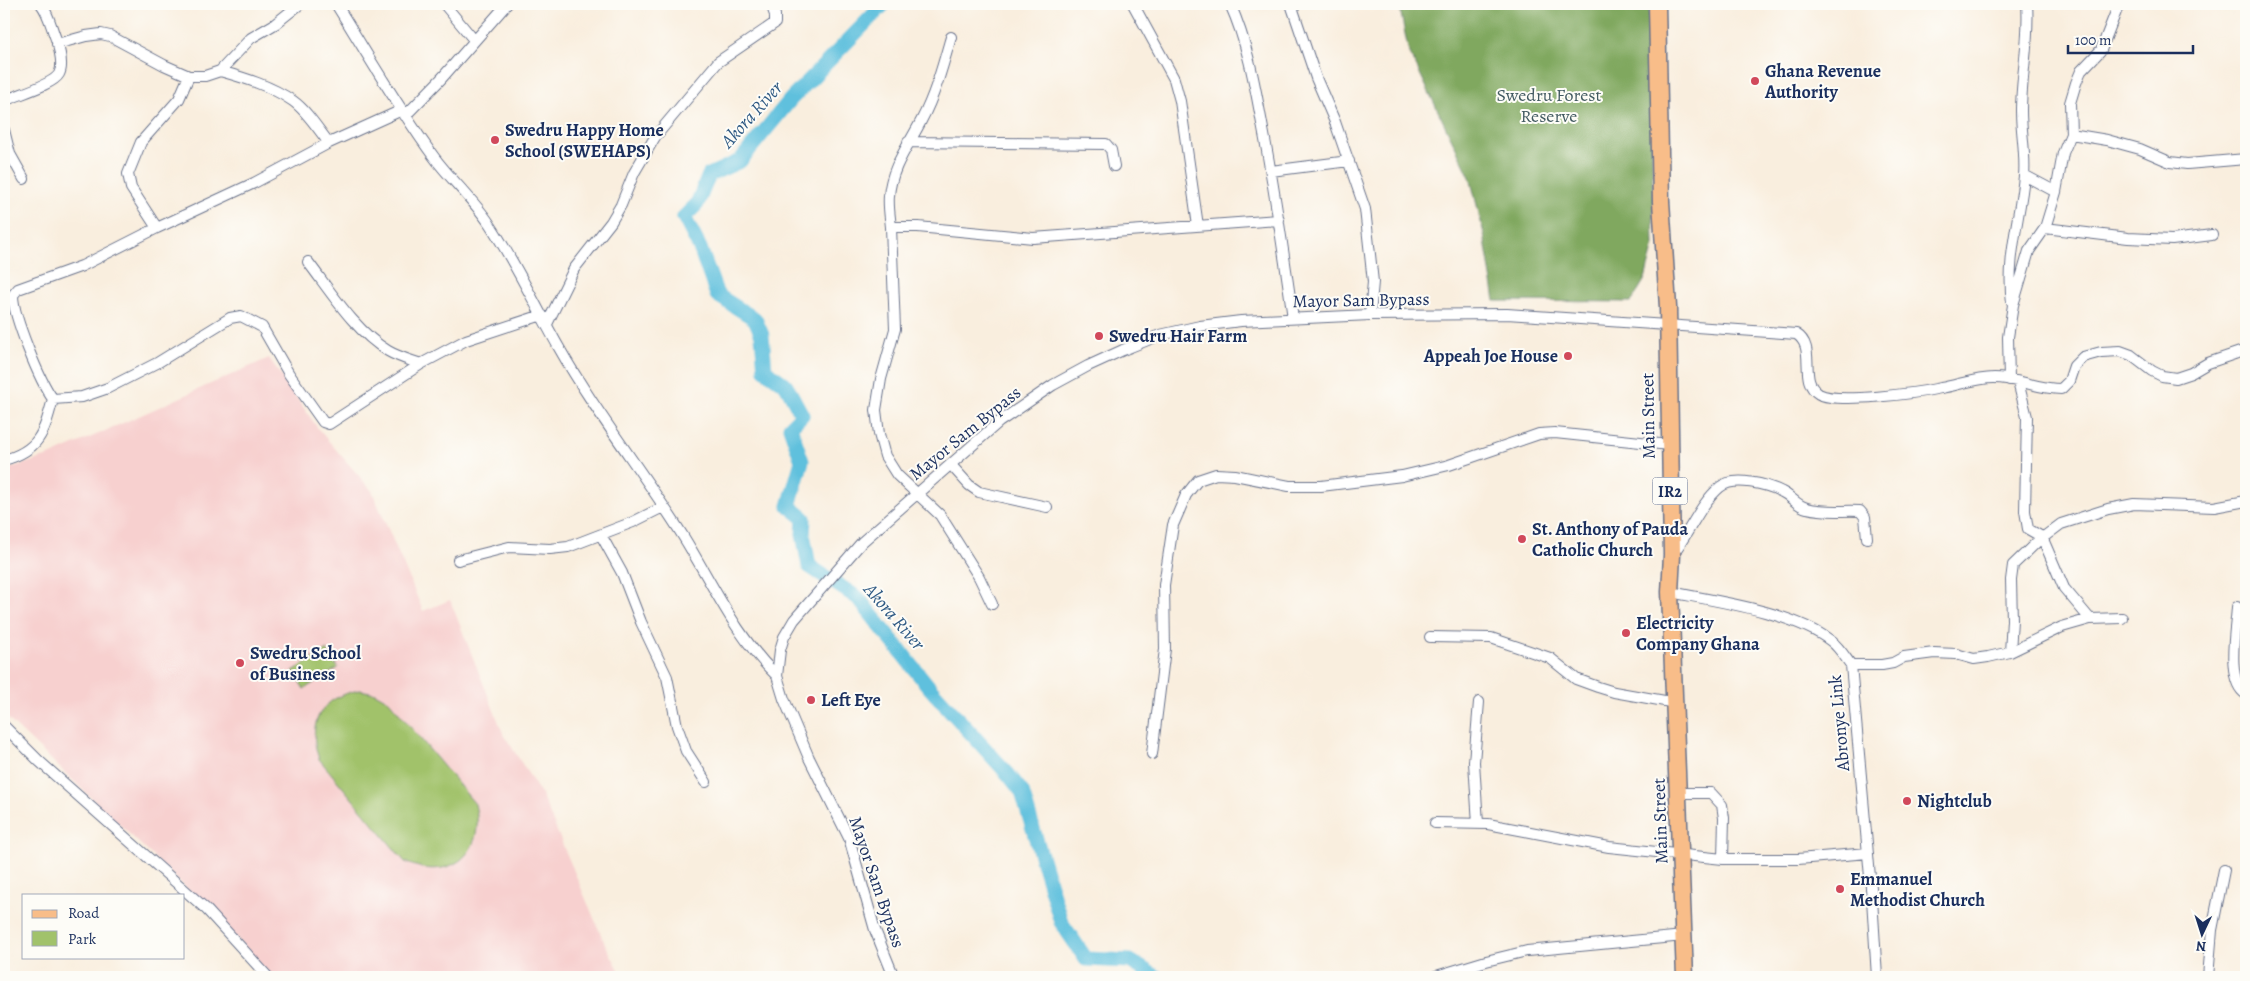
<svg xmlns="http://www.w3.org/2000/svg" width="2250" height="981" font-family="Alegreya,serif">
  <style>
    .built { fill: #f7d0cf }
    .green { fill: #a1c26b; stroke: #5e7864 }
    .forest { fill: #80a85f; stroke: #4e6c5e }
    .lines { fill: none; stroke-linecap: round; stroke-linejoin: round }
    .river { stroke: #5fc0dd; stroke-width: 15 }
    .street-casing { stroke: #69728b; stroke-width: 12 }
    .primary-casing { stroke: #69728b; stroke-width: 19 }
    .street { stroke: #fff; stroke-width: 10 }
    .primary { stroke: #f8bd89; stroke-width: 16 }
    .poi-dot { fill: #d1495b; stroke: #fdfcf7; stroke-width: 2 }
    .labels { text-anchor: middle; stroke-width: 4; stroke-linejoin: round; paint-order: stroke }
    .shield { fill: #fdfcf7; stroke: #5f6c8c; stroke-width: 1 }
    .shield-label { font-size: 16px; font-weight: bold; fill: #1b2f5e }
    .poi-label { font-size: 18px; font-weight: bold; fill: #1b2f5e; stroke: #fdfcf7; text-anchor: start }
    .park-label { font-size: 18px; fill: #435b62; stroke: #fdfcf7 }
    .street-label { font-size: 18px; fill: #1b2f5e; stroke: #fdfcf7 }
    .water-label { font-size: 19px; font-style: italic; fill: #2f5a84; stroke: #fdfcf7 }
  </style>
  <rect width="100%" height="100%" fill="#fdfcf7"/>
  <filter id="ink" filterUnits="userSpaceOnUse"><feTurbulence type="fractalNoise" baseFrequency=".02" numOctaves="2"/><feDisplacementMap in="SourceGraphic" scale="10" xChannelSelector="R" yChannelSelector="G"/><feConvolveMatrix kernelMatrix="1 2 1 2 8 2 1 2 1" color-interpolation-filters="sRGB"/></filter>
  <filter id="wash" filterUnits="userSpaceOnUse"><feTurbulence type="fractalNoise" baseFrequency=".0096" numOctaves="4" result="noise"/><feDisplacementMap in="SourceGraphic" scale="20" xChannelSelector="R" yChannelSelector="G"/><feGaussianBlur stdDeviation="1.12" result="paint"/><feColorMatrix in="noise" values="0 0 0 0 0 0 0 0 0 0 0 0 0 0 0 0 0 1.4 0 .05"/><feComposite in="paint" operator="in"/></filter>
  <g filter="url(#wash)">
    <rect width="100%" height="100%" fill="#f9eede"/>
    <!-- built -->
    <path class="built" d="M269,358L319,430L372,491L423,611L450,600L503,733L542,796L605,944L623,977H272L219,919L4,715V470L49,456Z"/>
    <!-- green -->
    <path class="green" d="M327,650L338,668L304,689L293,671Z
      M360,690L375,693L389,701L475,804C487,853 450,883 405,862L319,759C306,722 321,697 360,690Z"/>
    <!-- forest -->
    <path class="forest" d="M1399,4H1649L1654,245L1645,279L1631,302L1495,301L1484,234L1470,177L1408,49Z"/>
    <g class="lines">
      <!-- river -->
      <path class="river" d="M884,4L791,99L740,161L709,175L697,204L684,217L700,248L717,295L755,319L762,335L765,370L786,385L802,415L790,427L802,461L789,506L804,518L803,534L809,566L858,598L929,687L1008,774L1022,792L1061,922L1086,959L1130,961L1156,977"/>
    </g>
  </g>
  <g filter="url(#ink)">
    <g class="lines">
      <defs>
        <path id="street" d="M336,4C368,55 398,108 434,157C451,180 473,199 489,223C515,262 535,305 558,346C595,412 643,472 683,536C714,586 734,634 777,676
          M444,4L474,40
          M1133,4L1174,79L1180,101L1198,226
          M1230,4C1248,44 1255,86 1263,129C1275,192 1284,255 1293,318
          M1291,4L1316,78L1335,122L1365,209L1373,282L1370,315
          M57,44L86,36L101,34L110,36L164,65L189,76H205L220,71L251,38L275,24L300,4
          M220,71C245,78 271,86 293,101C307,111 318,129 329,143
          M4,101C16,95 53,85 59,74C64,65 59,48 56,39C51,27 49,14 41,4
          M405,116L441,79L507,4
          M4,130L10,154L24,179
          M2071,134L2107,140L2140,149L2170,162L2187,164L2246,159
          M908,142L1106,144L1111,150L1114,166
          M1271,171L1349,161
          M2024,175L2056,192
          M891,227C890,217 888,206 889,196C891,167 909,145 921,121C935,95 943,65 951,37
          M157,228L131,188L128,174L141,142L179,99L189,76
          M2045,228L2128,238L2172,240L2212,235
          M308,262C331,292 355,331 388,351C398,357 410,360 421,364
          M2012,302C2006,259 2020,218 2024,176C2026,154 2021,133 2021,111C2021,75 2030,40 2027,4
          M547,324L574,269L611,222L621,205L634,173L655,137L718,62L775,23V15L771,4
          M2009,380L2008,337L2013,305L2029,251L2045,228L2056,192L2063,153L2071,134L2070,103L2076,83L2081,71L2101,50L2119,4
          M2018,382L2027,417L2025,511L2028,529L2042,537L2064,588L2090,619
          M53,399L82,397L108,388L157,363L230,318L241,316L262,327L289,374L323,422L329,424L421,364L466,340L542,315
          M53,399C40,382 13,316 13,295L18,289L82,266L157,228L254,183L329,143L402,110
          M4,460C40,450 44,432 53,399
          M951,465L969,485L979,492L1047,507
          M601,535L622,573L641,622L667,677L677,726L686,751L706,782
          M1672,555C1689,534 1699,505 1720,487C1734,476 1767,484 1782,492C1791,496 1797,506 1807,508C1825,513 1842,510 1860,511L1865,517L1867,538
          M458,560L509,547L550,549L568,547L633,522L663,507
          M1670,592C1716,601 1794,612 1831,641C1839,647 1845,657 1851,665L1872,899L1877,977
          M992,604L979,577L940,515L897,475L885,456L879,434L876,410L881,379L895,329L891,227H918L1033,238L1279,220
          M2237,607C2236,628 2225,681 2246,694
          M1430,637L1491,638L1550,658L1576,679L1598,687L1614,692L1676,703
          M2010,652L2012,620L2011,580L2013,565L2037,542L2061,524L2108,509L2134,504L2214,507L2246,501
          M1851,665H1882L1893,663L1904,657L1934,653L1956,654L1974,659L1988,657L2010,652L2062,627L2090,619L2122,618
          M4,726L39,761L206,909L268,977
          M1152,754L1165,649L1164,585L1173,525L1186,495L1198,480L1216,474L1235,475L1289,486H1321L1402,476L1449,465L1539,434L1555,433L1669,445
          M1679,793H1711L1722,805L1724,818L1723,859
          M1435,823L1488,824L1609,847L1723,859H1798L1868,853
          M1478,824L1474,762L1479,702
          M894,977L875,930L849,838L809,758L784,699L777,676L780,650L784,637L794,620L862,542L999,422L1053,385L1088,366L1123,350L1160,335L1200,326L1241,321L1370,315L1507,314L1796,334C1818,347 1797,381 1819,394C1837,404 1918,393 1941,388C1958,385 1976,378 1994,378C2017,378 2038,389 2061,389L2069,381L2074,366L2083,357L2101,352L2120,351L2131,355L2152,371L2162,376L2176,378L2191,373L2208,363L2246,350
          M1433,977L1486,961L1527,951L1684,936
          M2208,977L2212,930L2224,870"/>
        <path id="primary" d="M1657,4L1661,201L1668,307L1672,555L1670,592L1685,977"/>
      </defs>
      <!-- street casing -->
      <use href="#street" class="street-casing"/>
      <!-- primary casing -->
      <use href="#primary" class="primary-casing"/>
      <!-- street -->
      <use href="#street" class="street"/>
      <!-- primary -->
      <use href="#primary" class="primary"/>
    </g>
  </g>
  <!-- markers -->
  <g class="poi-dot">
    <circle cx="1755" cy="81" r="5"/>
    <circle cx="495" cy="140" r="5"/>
    <circle cx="1099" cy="336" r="5"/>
    <circle cx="1568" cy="356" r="5"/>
    <circle cx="1522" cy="539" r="5"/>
    <circle cx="1626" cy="633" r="5"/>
    <circle cx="240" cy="663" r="5"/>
    <circle cx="811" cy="700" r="5"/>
    <circle cx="1907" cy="801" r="5"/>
    <circle cx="1840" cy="889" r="5"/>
  </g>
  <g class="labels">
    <!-- shield labels -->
    <rect class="shield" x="1652.5" y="477.5" width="35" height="27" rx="4"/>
    <g class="shield-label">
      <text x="1670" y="497">IR2</text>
    </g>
    <!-- poi labels -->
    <g class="poi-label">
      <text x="1765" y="77">Ghana Revenue<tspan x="1765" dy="21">Authority</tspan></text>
      <text x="505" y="136">Swedru Happy Home<tspan x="505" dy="21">School (SWEHAPS)</tspan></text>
      <text x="1109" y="342">Swedru Hair Farm</text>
      <text x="1558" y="362" text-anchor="end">Appeah Joe House</text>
      <text x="1532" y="535">St. Anthony of Pauda<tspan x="1532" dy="21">Catholic Church</tspan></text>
      <text x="1636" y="629">Electricity<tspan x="1636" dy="21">Company Ghana</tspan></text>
      <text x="250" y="659">Swedru School<tspan x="250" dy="21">of Business</tspan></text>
      <text x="821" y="706">Left Eye</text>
      <text x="1917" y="807">Nightclub</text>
      <text x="1850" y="885">Emmanuel<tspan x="1850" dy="21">Methodist Church</tspan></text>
    </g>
    <!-- park labels -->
    <g class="park-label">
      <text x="1549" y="101">Swedru Forest<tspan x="1549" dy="21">Reserve</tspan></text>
    </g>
    <!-- street labels -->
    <g class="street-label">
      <text transform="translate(1361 300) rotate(-1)" y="6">Mayor Sam Bypass</text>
      <text transform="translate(1648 416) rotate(-91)" y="6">Main Street</text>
      <text transform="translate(965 433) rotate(-39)" y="6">Mayor Sam Bypass</text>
      <text transform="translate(1839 723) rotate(-95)" y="6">Abronye Link</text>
      <text transform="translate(1660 821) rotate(-92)" y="6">Main Street</text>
      <text transform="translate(877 882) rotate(71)" y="6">Mayor Sam Bypass</text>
    </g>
    <!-- water labels -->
    <g class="water-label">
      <text transform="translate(751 114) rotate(-48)" y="7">Akora River</text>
      <text transform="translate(895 616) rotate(49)" y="7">Akora River</text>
    </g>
  </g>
  <!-- margin -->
  <rect width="2250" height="981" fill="none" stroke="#fdfcf7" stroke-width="20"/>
  <!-- legend -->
  <rect x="22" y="894" width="162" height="65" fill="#fdfcf7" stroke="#a3aaba"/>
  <rect x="32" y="910" width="25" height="8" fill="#f8bd89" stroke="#a3aaba"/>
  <text x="68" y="918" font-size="15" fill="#1b2f5e">Road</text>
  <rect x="32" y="931" width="25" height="15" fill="#a1c26b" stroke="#a3aaba"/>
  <text x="68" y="944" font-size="15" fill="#1b2f5e">Park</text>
  <!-- north arrow -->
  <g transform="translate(2202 934) rotate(184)" stroke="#fdfcf7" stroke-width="4" paint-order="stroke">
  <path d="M0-4L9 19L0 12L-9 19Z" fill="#1b2f5e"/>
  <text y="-8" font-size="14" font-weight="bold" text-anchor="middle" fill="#1b2f5e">N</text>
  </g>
  <!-- scale -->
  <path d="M2068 45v8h125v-8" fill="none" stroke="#1b2f5e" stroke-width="2.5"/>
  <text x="2075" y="45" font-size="15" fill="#1b2f5e" stroke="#fdfcf7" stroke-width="4" paint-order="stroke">100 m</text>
</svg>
